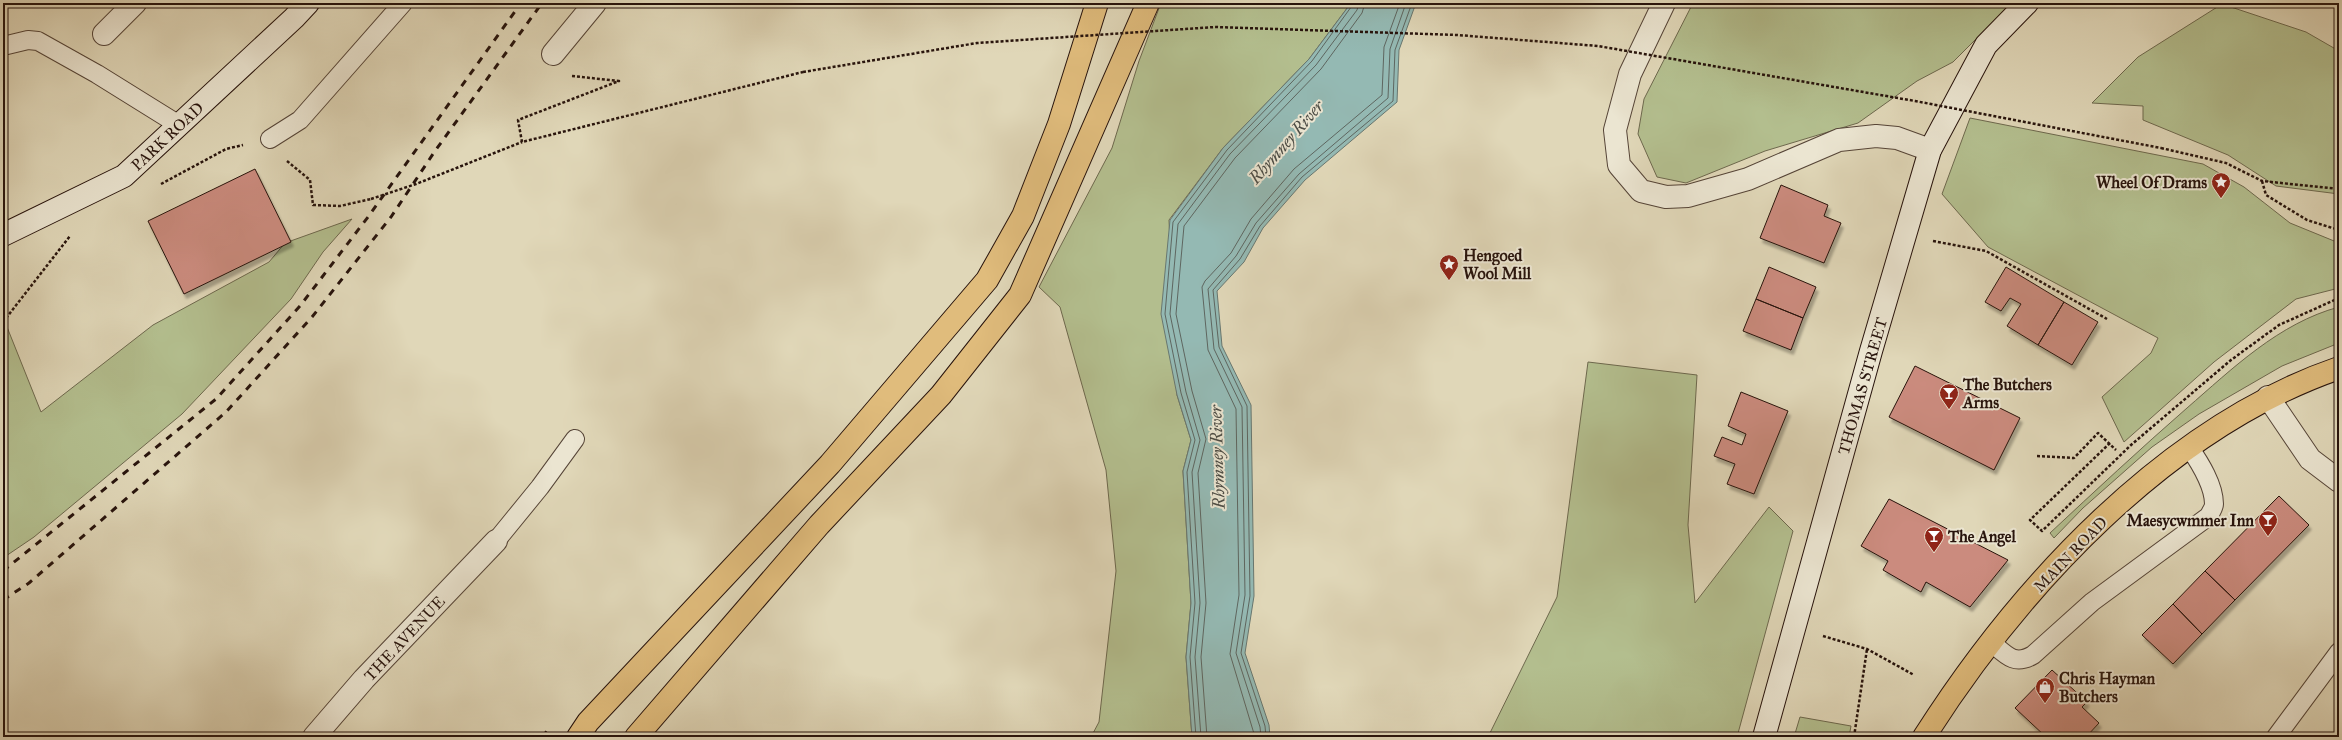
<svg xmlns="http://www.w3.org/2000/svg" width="2342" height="740" font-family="'IM FELL Great Primer',serif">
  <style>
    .green { fill: #b3be8e; stroke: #6d684d }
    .water { fill: #94b9b3; stroke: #687770 }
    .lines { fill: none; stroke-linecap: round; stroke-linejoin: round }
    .shore { stroke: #5e6660; stroke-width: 1 }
    .building { fill: #cb8b7e; stroke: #27130c; filter: url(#shadow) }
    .lane-casing { stroke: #554437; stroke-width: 20 }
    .street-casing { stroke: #554437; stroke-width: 24 }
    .secondary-casing { stroke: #27130c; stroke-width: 24 }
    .primary-casing { stroke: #27130c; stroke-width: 24 }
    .path { stroke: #27130c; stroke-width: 2.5; stroke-dasharray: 3 2; stroke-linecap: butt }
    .lane { stroke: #ebe5d1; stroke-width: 18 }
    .street { stroke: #ebe5d1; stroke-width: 22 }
    .secondary { stroke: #ebe5d1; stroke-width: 22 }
    .primary { stroke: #e0bc7c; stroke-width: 22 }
    .rail { stroke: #27130c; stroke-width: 3; stroke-dasharray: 7 7; stroke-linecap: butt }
    .path-bridge { stroke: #27130c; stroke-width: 2.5; stroke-dasharray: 3 2; stroke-linecap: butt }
    .labels { text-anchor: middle; stroke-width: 4; stroke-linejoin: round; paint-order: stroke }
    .street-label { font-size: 16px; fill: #27130c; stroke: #ebe5d1 }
    .poi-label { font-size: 16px; font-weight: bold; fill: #27130c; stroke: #ebe5d1; text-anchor: start }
    .water-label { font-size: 17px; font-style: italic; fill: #4d4d46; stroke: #ebe5d1 }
  </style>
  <defs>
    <filter id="shadow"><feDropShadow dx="2.5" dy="4.5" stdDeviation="1" flood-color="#0004"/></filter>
  </defs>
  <rect width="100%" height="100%" fill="#e0d7b8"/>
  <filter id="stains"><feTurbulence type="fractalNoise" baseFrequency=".005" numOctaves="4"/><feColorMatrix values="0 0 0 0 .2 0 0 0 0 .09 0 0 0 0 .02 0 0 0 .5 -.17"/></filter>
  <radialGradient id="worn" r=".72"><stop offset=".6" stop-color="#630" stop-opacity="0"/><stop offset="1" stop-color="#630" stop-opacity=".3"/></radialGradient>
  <!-- green -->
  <path class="green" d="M1161,3H1351L1309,59L1223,148L1169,220L1177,395L1191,440L1183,471L1191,603L1186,657L1192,737H1091L1099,722L1116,571L1106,470L1060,307L1039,287L1112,148L1139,61Z
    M1693,3H2012L1953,62L1917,81L1858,123L1765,151L1686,183L1657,177L1638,134L1644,99Z
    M2222,4L2306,32L2339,51V194L2276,186L2228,155L2143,120V106L2092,103L2138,57Z
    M1970,118L2203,164L2244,187L2290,223L2339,243V288L2296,299L2214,362L2124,442L2102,397L2151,353L2158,338L1988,247L1942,194Z
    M352,219L323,252L291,299L182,414L34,537L3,558V317L41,412L153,325L269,262L285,243Z
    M2339,307V343L2282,366L2199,414L2152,447L2083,508L2054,538L2050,533C2095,491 2140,449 2187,408C2232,369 2279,323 2339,307Z
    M1588,362L1697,375L1688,525L1695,603L1769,507L1793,531L1737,737H1488L1557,597Z
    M1800,717L1851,726L1849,737H1794Z"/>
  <!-- water -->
  <path class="water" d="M1351,3H1416L1399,50L1397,102L1305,180L1263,228L1244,262L1217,291L1222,346L1251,405L1254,596L1245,653L1269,725L1270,737H1192L1186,657L1191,603L1183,471L1191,440L1177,395L1161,314L1170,220L1223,148L1309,59Z"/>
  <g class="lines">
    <!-- shore -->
    <path class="shore" d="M1196,737L1190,657L1195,603L1187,472L1195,440L1181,393L1165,314L1173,222L1227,150L1312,61L1354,3
      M1201,737L1195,657L1200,603L1192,472L1200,440L1186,392L1170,314L1178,224L1230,154L1316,65L1357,10L1359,3
      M1207,737L1201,657L1206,603L1198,473L1206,439L1192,391L1176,314L1184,226L1235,158L1321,69L1362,13L1365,3
      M1255,737L1230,654L1239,595L1236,409L1208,350L1202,287L1205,281L1231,253L1251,219L1294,169L1382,95L1384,47L1400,3
      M1261,737L1260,727L1236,653L1245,595L1242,407L1214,349L1208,289L1236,256L1256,223L1299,174L1388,98L1390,49L1406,3
      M1266,737L1265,726L1241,653L1250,596L1247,406L1219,347L1213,290L1240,259L1260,226L1302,177L1393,101L1395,50L1412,3"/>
  </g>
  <!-- building -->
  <path class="building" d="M255,169L291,242L184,294L148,221Z
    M1781,185L1828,205L1824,216L1841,223L1824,263L1760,238Z
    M1769,267L1816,287L1803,318L1756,299Z
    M2006,267L2064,302L2038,345L2007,326L2021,304L2010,298L2001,311L1985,302Z
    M1756,299L1803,318L1791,350L1743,331Z
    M2064,302L2098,322L2072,365L2038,345Z
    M1915,366L2020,418L1994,470L1889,417Z
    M1741,392L1788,411L1754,494L1727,484L1735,464L1714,456L1722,437L1742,445L1746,434L1728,426Z
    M2279,496L2309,525L2235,600L2205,571Z
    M1889,499L2008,560L1970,607L1926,582L1921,592L1883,570L1888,561L1861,546Z
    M2205,571L2235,600L2202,634L2173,604Z
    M2173,604L2202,634L2173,664L2142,635Z
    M2052,670L2087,702L2082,707L2099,723L2086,737H2046L2015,708Z"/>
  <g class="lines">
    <defs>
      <path id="lane" d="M3,46L28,40L38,41L97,74L179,125
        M270,139L300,120L403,3
        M496,541L540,487L575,439
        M1991,642C2006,655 2014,666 2033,655L2092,602L2209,516C2210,513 2214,508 2214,504C2214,485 2200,463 2189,447
        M2276,737L2339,652"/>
      <path id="street" d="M1664,3L1630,74L1615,130L1619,165L1641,191L1666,197L1688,196L1748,179L1839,140L1876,136L1897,138L1930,150
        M104,34L135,3
        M553,54L595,3
        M2268,397L2310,459L2339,481
        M314,737L364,679L496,541"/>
      <path id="secondary" d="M3,235L124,176L294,18L308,3
        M1764,737L1871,351L1930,150L1986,45L2027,3"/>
      <path id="primary" d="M578,737L588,722L830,464L987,280L1023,216L1059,124L1097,3
        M636,737L819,525L941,395L1020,295L1148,3
        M1924,737C2020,586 2167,427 2339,368"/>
    </defs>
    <!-- lane casing -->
    <use href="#lane" class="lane-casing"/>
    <!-- street casing -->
    <use href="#street" class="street-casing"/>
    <!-- secondary casing -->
    <use href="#secondary" class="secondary-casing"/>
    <!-- primary casing -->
    <use href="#primary" class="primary-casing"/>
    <!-- path -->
    <path class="path" d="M572,76L619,81L518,120L522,142L803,72
      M2161,148L2226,163L2262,181L2339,189
      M287,161L310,180L313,205L340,206L371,199
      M2262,181L2266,195L2307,220L2339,230
      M161,184L226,149L243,145
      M1933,241L1986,251L2107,319
      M3,322L70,236
      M2110,443L2030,520L2042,531L2131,445L2231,360L2279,325L2339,298
      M2037,456L2074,458L2098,433L2116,450
      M1823,636L1867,649L1914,675
      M541,737L548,730
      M1854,737L1867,649"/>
    <!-- lane -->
    <use href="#lane" class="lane"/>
    <!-- street -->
    <use href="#street" class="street"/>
    <!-- secondary -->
    <use href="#secondary" class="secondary"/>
    <!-- primary -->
    <use href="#primary" class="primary"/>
    <!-- rail -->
    <path class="rail" d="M3,571L216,399L300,306L368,217L521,3
      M3,600L29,583L226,412L312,317L391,217L435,151L542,3"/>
    <!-- path-bridge -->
    <path class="path-bridge" d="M803,72L977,43L1215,27L1457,35L1598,46L1915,101L2161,148
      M371,199L416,184L522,142"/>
  </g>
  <!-- icons -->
  <defs>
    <symbol id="sight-pin" viewBox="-11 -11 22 30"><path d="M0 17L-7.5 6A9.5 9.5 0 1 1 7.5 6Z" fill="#8f2418" stroke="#ebe5d1"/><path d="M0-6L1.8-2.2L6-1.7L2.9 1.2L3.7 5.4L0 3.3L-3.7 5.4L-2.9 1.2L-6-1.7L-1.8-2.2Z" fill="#fff"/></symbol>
    <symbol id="bar-pin" viewBox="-11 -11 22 30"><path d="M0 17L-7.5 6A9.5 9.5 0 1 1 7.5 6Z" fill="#8f2418" stroke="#ebe5d1"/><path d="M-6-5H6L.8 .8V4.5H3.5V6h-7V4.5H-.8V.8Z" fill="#fff"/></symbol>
    <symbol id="shop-pin" viewBox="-11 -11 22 30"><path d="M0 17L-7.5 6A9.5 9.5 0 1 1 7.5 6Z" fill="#8f2418" stroke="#ebe5d1"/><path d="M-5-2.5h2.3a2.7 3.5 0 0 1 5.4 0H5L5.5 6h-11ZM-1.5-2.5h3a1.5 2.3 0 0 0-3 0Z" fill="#fff"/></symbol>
  </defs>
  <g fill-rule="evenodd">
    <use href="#sight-pin" x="2210" y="171" width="22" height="30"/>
    <use href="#sight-pin" x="1438" y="253" width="22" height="30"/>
    <use href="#bar-pin" x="1938" y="382" width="22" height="30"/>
    <use href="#bar-pin" x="2257" y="509" width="22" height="30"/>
    <use href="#bar-pin" x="1923" y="525" width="22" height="30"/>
    <use href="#shop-pin" x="2034" y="676" width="22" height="30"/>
  </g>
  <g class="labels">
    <!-- street labels -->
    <g class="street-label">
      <text transform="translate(167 136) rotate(-43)" y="6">PARK ROAD</text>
      <text transform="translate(1862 386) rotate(-74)" y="6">THOMAS STREET</text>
      <text transform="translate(2070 554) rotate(-46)" y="6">MAIN ROAD</text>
      <text transform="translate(404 638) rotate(-47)" y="6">THE AVENUE</text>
    </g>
    <!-- poi labels -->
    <g class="poi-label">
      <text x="2207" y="188" text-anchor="end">Wheel Of Drams</text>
      <text x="1463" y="261">Hengoed<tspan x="1463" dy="18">Wool Mill</tspan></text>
      <text x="1963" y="390">The Butchers<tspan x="1963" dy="18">Arms</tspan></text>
      <text x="2254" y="526" text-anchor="end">Maesycwmmer Inn</text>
      <text x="1948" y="542">The Angel</text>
      <text x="2059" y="684">Chris Hayman<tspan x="2059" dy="18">Butchers</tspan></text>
    </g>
    <!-- water labels -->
    <g class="water-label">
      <text transform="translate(1286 142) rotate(-49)" y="6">Rhymney River</text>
      <text transform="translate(1217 457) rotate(-92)" y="6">Rhymney River</text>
    </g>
  </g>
  <!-- margin -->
  <rect width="2342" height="740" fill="none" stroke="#e0d7b8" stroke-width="16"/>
  <rect x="4" y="4" width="2334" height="732" fill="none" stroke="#27130c" stroke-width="2"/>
  <rect x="8" y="8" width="2326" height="724" fill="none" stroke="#27130c"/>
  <rect width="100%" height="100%" filter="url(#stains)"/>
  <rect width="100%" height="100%" fill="url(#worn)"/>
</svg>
